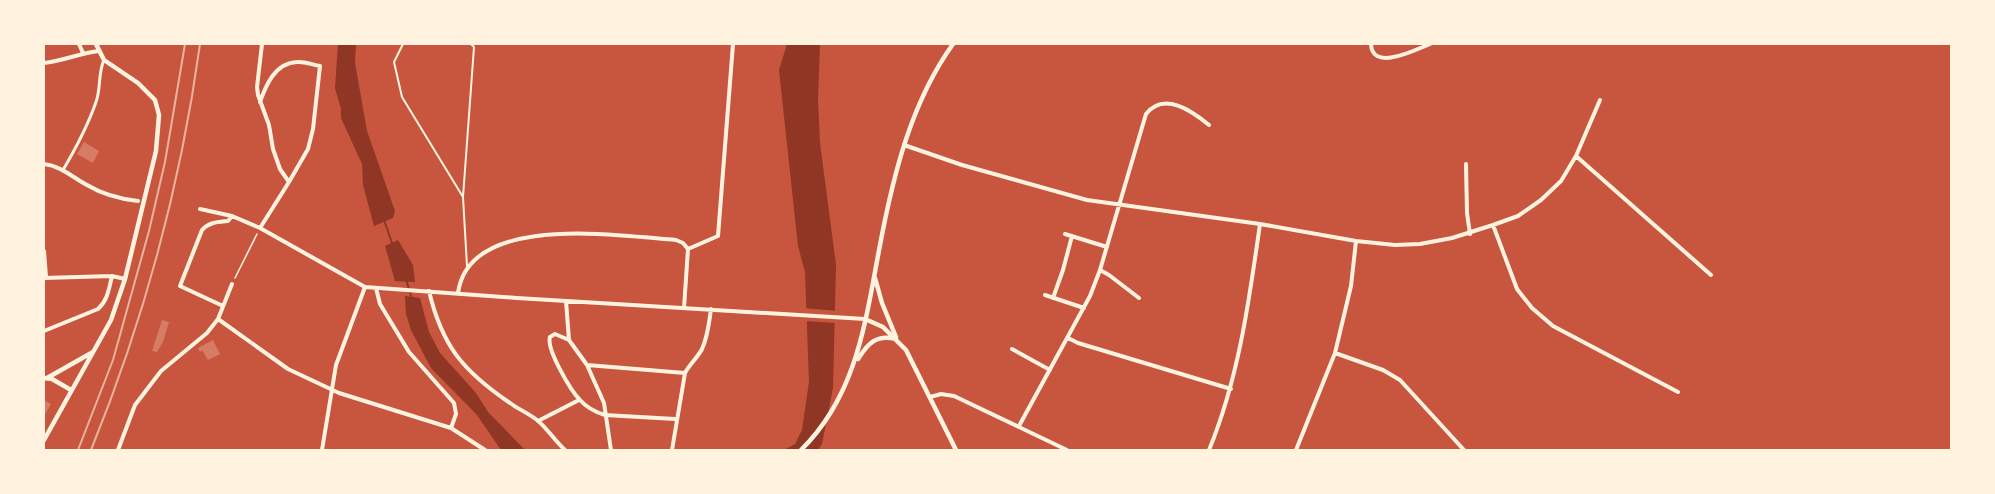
<svg xmlns="http://www.w3.org/2000/svg" width="1995" height="494" font-family="Rubik,sans-serif">
  <style>
    .water { fill: #8f3625 }
    .pier { fill: #c8553d }
    .lines { fill: none; stroke-linecap: round; stroke-linejoin: round }
    .stream { stroke: #8f3625; stroke-width: 2 }
    .building { fill: #d67c66 }
    .path { stroke: #fff3e0; stroke-width: 1.5 }
    .service { stroke: #fff3e0; stroke-width: 2 }
    .pedestrian { stroke: #fff3e0; stroke-width: 3 }
    .minor { stroke: #fff3e0; stroke-width: 4 }
    .tertiary { stroke: #fff3e0; stroke-width: 4.5 }
    .rail { stroke: #e9b49f; stroke-width: 2 }
  </style>
  <rect width="100%" height="100%" fill="#c8553d"/>
  <!-- water -->
  <path class="water" d="M338,44H356L355,63L367,131L395,211L393,218L374,226L363,185L362,164L341,118V109L335,88Z
    M787,44H820L818,99L820,143L836,265L833,388L822,444L818,450H784L795,444L802,430L809,382L805,272L798,246L779,70Z
    M398,240L413,265L415,282L395,281L385,246Z
    M405,296L420,298L429,332L440,353L476,393L488,412L525,450H501L477,415L431,368L411,330L406,314Z"/>
  <!-- pier -->
  <path class="pier" d="M803,308L838,311L837,323L804,321Z"/>
  <g class="lines">
    <!-- stream -->
    <path class="stream" d="M384,220L392,243
      M406,279L412,299"/>
  </g>
  <!-- building -->
  <path class="building" d="M84,142L99,151L93,163L77,154Z
    M162,320L169,322L163,342L157,352L152,351Z
    M213,340L220,354L208,360L202,350L200,352L198,348Z
    M44,400L51,404L44,416Z"/>
  <g class="lines">
    <!-- path -->
    <path class="path" d="M235,278L257,234"/>
    <!-- service -->
    <path class="service" d="M403,44L394,62L402,97L463,197
      M467,266L463,197L474,47L471,44"/>
    <!-- pedestrian -->
    <path class="pedestrian" d="M63,170C76,148 88,125 96,102C101,89 98,72 104,60"/>
    <!-- minor -->
    <path class="minor" d="M79,44L83,53
      M1371,44C1372,72 1415,50 1430,44
      M44,63C63,61 80,53 99,51
      M260,102C266,85 275,63 297,62C304,61 313,65 320,66L313,129L308,149L289,182
      M904,145L962,165L1087,200L1260,224L1356,241L1395,245L1420,244L1452,238L1493,225L1518,216L1541,200L1561,181L1576,156L1600,100
      M1576,156L1711,275
      M44,164C61,166 72,177 87,185C102,194 120,199 138,201
      M1466,164L1467,213L1470,234
      M200,209L232,216L260,228L365,287L517,298L865,319
      M1493,225L1517,289L1532,308L1553,326L1678,392
      M260,228L289,182L280,169L273,149L269,125L258,95L257,87L262,44
      M1065,234L1107,247
      M44,251L46,277
      M1100,270L1109,275L1139,298
      M44,278L112,276L125,279
      M376,288L380,304L409,352L454,403L456,414L451,428
      M429,291C442,346 463,371 510,403C518,409 528,413 537,420C547,428 555,441 565,450
      M458,293C469,212 619,236 676,240L683,243L688,249
      M1045,295L1084,308
      M1053,298L1063,270L1072,236
      M566,301L569,340L587,365L604,403L611,450
      M223,306L180,286L202,230C209,222 218,222 228,221L232,216
      M684,308L688,249L718,236L733,44
      M218,319L288,369L339,393L451,428L485,450
      M44,331L98,309C108,300 109,288 112,276
      M1068,338L1078,343L1231,389
      M569,340L555,334L550,337C546,349 571,391 580,400C587,408 595,412 605,415L675,419
      M1012,349L1050,370
      M1335,353L1383,370L1400,380L1464,450
      M587,365L685,373
      M930,397L941,394L954,396L1067,450
      M538,421L579,400
      M1019,426L1090,296L1100,270L1146,114C1164,91 1192,111 1209,125
      M118,450L135,405L161,371L207,333L218,319L232,284
      M322,450L336,365L365,287
      M672,450L685,373C689,365 698,357 702,349C708,336 709,323 711,309
      M1209,450C1239,377 1249,301 1260,224
      M1296,450L1335,353L1351,286L1356,241"/>
    <!-- tertiary -->
    <path class="tertiary" d="M875,278L882,303L896,337
      M865,319L883,327L906,350L956,450
      M858,359C868,343 877,334 896,339
      M44,378L52,379L71,390
      M47,378L93,352
      M44,440L111,320L125,279L156,151L159,115L155,100L138,83L104,60L96,44
      M801,450C859,393 866,316 881,240C894,172 912,101 953,44"/>
    <!-- rail -->
    <path class="rail" d="M78,450L113,360L149,231L165,162L185,44
      M91,450C144,320 181,183 200,44"/>
  </g>
  <!-- border -->
  <rect width="1995" height="494" fill="none" stroke="#fff3e0" stroke-width="90"/>
</svg>
